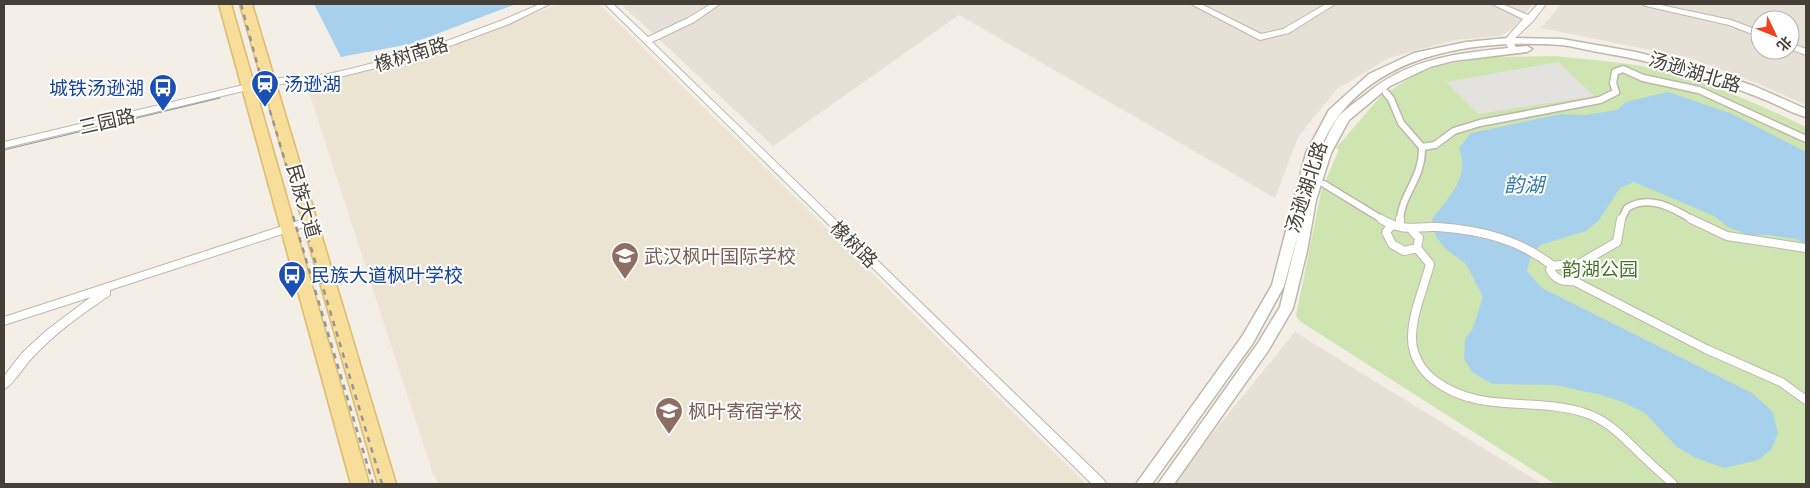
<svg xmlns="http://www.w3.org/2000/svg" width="1810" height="488" font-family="Commissioner,'Noto Sans SC',sans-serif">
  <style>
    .residential { fill: #e6e1d6; fill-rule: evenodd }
    .education { fill: #ebe4d2 }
    .green { fill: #cee5b2 }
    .parking { fill: #e4e2df }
    .water { fill: #a7d0ec }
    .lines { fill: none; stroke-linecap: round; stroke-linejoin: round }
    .pedestrian-far1-casing { stroke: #beb7aa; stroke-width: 9 }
    .pedestrian-casing { stroke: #beb7aa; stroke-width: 10 }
    .minor-casing { stroke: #beb7aa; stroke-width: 2 }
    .tertiary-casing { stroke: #beb7aa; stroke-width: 3 }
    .primary-casing { stroke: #ddbb6b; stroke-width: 3 }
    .pedestrian-far1 { stroke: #fff; stroke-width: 6 }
    .pedestrian { stroke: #fff; stroke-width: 8 }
    .minor { fill: #fff; fill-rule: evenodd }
    .tertiary { fill: #fff; fill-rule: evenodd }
    .primary { fill: #f8de9b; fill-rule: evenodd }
    .tram { stroke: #969696; stroke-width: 1 }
    .rail { stroke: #969696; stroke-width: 2.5; stroke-dasharray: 5.5 5.5; stroke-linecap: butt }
    .labels { text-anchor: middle; stroke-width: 4; stroke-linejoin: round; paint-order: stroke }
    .street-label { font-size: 19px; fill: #454037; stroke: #fff }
    .transit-label { font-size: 19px; fill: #164399; stroke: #fff; text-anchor: start }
    .education-label { font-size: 19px; fill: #785e54; stroke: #fff; text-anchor: start }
    .park-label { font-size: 19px; fill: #48742d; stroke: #fff }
    .water-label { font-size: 20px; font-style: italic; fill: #3679ab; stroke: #fff }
  </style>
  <rect width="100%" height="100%" fill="#f3efe7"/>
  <!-- residential -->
  <path class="residential" d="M621,4H1533L1512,29L1501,36L1455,40L1389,58L1337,89L1298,137L1275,198L959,15L773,146Z
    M1561,4H1806V105L1761,85L1690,58L1541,28ZM1760,20H1790V50H1760Z
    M1295,332L1542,484H1171Z"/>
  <!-- education -->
  <path class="education" d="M559,4H599L1086,484H439L433,474L307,86L428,56Z"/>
  <!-- green -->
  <path class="green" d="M1554,56C1583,59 1612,61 1641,66C1699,77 1754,102 1806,127V484H1555L1301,322L1296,316L1321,192L1339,149L1336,148L1380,97L1416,74L1442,65L1490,57Z"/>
  <!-- parking -->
  <path class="parking" d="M1558,62L1594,96L1478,114L1446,82Z"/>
  <!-- water -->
  <path class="water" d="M314,4H516L410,44L341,57Z
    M1668,92L1730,113L1806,152V244L1796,239L1768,235H1748L1728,227L1714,216L1634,182L1620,188L1599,220L1586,231L1540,245L1530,259L1527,271L1542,288L1752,393L1772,411L1778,433L1771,450L1758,460L1724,468L1694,457L1677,447L1645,413L1623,402L1602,395L1555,385L1492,384L1472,372L1464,359L1465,340L1473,328L1483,297L1466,264L1446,249L1436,237L1432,219C1450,196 1470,178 1459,148L1471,133L1561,114L1585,115L1617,110L1626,102Z"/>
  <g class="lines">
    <defs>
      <path id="pedestrian-far1" d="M1386,93L1391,99L1401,123L1422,147
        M1324,184L1383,220
        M1400,220C1402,192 1423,179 1422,147L1435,145L1454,131L1480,123L1600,100L1616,92L1613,83L1615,72L1623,69L1643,78L1699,90L1806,139
        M1621,220L1627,208C1649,194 1673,208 1693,220"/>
      <path id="pedestrian" d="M1381,219C1405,233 1414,226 1437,227C1481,230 1518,239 1553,266
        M1400,219V226
        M1691,219L1727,236L1806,248
        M1392,225L1386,232L1392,244L1404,251L1417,248L1430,264C1424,288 1412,313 1412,338C1412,355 1421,370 1434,380C1479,415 1534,396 1585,413C1611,421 1628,443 1648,461C1656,469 1665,476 1673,484
        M1411,229L1419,238L1417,248
        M1560,265L1569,267L1575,275L1574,281C1563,282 1556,280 1550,270L1553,266Z
        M1572,268L1617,242L1621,219
        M1574,281L1706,349L1781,382L1806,400"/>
      <path id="minor" d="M540,4H550L509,24L423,56L328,80L269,85L4,148V142L269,79L328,74L350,69L420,51L503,20Z
        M605,4H613L648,37L688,18L711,4H720L694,22L652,42L1104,480L1106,484H1092Z
        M1191,4H1201L1261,34L1283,29L1326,4H1335L1289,33L1260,40Z
        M1492,4H1502L1528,15L1538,4H1546L1533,21L1512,41L1518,50L1517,52H1511L1504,41L1523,19Z
        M1642,4H1656L1731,20L1760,31V37L1729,25L1646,6Z
        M1790,43L1806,49V55L1790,49Z
        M310,217L315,221L313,224L110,290V295C82,314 55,333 32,358C25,365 12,386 4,389V376L22,353L47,330L91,297L4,325V317Z"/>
      <path id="tertiary" d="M1508,38L1562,39L1636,52L1716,73L1754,86L1806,109V117C1793,114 1780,106 1768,101C1748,93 1728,85 1708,78C1672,67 1635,58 1598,52C1586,50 1573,46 1561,45C1460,38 1341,59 1313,172C1319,155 1329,128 1341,114C1348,107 1357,101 1365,95C1414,54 1467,53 1527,46L1532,49L1527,52L1453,61L1430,67L1390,86L1349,120L1331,153L1316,200L1307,251L1293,308L1268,351L1174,484H1158L1258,343L1280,307L1299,230L1284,286L1253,343L1152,484H1136L1243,335L1272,285L1306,153L1329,110L1369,74L1414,53L1466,42Z"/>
      <path id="primary" d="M219,4H231L369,484H351Z
        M240,4H252L396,484H378Z"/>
    </defs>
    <!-- pedestrian-far1 casing -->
    <use href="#pedestrian-far1" class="pedestrian-far1-casing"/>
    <!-- pedestrian casing -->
    <use href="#pedestrian" class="pedestrian-casing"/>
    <!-- minor casing -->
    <use href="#minor" class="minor-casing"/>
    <!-- tertiary casing -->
    <use href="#tertiary" class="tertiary-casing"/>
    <!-- primary casing -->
    <use href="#primary" class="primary-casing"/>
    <!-- pedestrian-far1 -->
    <use href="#pedestrian-far1" class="pedestrian-far1"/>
    <!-- pedestrian -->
    <use href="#pedestrian" class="pedestrian"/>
    <!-- minor -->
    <use href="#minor" class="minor"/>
    <!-- tertiary -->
    <use href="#tertiary" class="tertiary"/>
    <!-- primary -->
    <use href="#primary" class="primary"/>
    <!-- tram -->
    <path class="tram" d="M4,150L220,98"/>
    <!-- rail -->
    <path class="rail" d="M241,4L270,111L382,484
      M293,216L373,484"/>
  </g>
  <!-- icons -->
  <defs>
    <symbol id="station-pin" viewBox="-11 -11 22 30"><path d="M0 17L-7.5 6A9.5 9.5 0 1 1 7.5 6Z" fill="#1a4fb4" stroke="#fff"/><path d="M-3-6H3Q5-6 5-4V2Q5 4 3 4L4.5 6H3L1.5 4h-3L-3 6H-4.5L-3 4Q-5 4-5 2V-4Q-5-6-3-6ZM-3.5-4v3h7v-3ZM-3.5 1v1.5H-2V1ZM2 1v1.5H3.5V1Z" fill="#fff"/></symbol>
    <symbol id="bus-pin" viewBox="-11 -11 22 30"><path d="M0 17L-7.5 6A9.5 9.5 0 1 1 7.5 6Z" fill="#1a4fb4" stroke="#fff"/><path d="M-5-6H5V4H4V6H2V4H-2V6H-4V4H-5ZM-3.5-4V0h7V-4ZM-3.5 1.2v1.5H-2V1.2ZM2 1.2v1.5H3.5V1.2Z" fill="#fff"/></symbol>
    <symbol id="school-pin" viewBox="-11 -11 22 30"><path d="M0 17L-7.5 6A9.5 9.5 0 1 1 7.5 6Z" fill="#8d6e63" stroke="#fff"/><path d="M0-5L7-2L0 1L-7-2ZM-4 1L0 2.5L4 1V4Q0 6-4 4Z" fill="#fff"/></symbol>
  </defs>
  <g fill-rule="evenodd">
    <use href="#station-pin" x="249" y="68" width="32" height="43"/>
    <use href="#bus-pin" x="147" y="72" width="32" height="43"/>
    <use href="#school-pin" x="609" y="240" width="32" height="43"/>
    <use href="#bus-pin" x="276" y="259" width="32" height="43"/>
    <use href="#school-pin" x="653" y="395" width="32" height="43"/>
  </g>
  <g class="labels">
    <!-- street labels -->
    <g class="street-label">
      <text transform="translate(411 54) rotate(-17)" y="7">橡树南路</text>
      <text transform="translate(1695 72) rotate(17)" y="7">汤逊湖北路</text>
      <text transform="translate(107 121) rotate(-13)" y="7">三园路</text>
      <text transform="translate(1306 187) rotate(-72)" y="7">汤逊湖北路</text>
      <text transform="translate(304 201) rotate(74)" y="7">民族大道</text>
      <text transform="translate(854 244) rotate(44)" y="7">橡树路</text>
    </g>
    <!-- transit labels -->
    <g class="transit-label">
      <text x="284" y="91">汤逊湖</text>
      <text x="144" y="95" text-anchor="end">城铁汤逊湖</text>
      <text x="311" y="282">民族大道枫叶学校</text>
    </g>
    <!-- education labels -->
    <g class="education-label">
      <text x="644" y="263">武汉枫叶国际学校</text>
      <text x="688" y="418">枫叶寄宿学校</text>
    </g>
    <!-- park labels -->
    <g class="park-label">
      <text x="1600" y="276">韵湖公园</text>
    </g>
    <!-- water labels -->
    <g class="water-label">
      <text x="1524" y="192">韵湖</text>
    </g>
  </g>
  <!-- border -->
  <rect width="1810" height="488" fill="none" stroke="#454037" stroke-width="10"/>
  <!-- north arrow -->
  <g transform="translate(1775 35) rotate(133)"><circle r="24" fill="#ffffff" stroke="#b5b3af"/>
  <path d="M0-4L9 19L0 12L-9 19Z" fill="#ee4223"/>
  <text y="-8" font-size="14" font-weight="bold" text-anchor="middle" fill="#454037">北</text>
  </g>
</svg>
